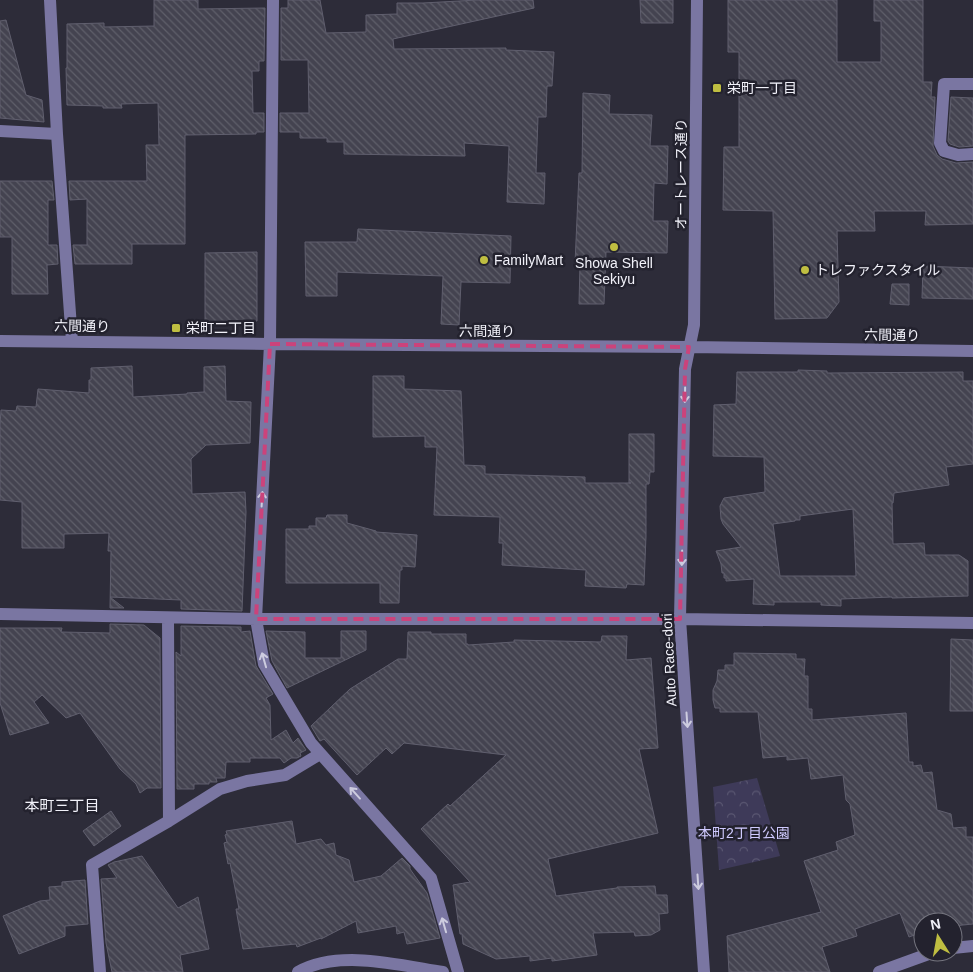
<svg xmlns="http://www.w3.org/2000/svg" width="973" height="972" font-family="Helvetica,'Noto Sans JP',sans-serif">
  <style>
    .park { fill: url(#park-crowns) }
    .building { fill: url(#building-back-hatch); stroke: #605f6e; fill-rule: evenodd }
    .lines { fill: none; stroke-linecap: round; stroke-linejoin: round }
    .minor { stroke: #7a76a2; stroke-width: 12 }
    .oneway { stroke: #cdccdf }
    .marked { fill: none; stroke: #cb437b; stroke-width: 4; stroke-dasharray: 10 6; stroke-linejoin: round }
    .poi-dot { fill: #bfbe41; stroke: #23222e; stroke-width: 2 }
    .labels { text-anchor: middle; stroke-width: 5; stroke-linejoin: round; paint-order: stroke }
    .poi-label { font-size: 14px; fill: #f1f1f9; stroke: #23222e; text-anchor: start }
    .street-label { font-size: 14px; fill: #f1f1f9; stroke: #23222e }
    .park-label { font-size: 14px; fill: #cfcafe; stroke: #23222e }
    .neighbourhood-label { font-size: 15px; fill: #f1f1f9; stroke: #23222e }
  </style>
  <defs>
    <pattern id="park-crowns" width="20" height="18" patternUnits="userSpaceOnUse" patternTransform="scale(1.25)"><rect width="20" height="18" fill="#3e3a59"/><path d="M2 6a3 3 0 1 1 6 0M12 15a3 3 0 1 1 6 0" fill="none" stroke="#5a5772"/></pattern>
    <pattern id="building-back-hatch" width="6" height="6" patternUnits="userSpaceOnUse" patternTransform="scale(1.25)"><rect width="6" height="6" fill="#444350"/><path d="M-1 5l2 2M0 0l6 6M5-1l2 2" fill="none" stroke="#5f5f6a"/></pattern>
  </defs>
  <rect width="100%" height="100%" fill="#2d2c39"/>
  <!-- park -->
  <path class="park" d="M757,778L780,856L719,870L713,787Z"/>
  <!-- building -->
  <path class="building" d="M154,0H198V9L265,8L264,61H259V71H252L253,113H264V132H256V134L185,135V244H132V264H75L73,245H87V199L70,200L69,181H147L146,145H159L158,103L121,104L122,108H103V106L67,105L66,68H67V24L104,23V27L154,26Z
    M288,0H320L326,33L366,32V15L397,14V3H423L477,0H533L534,8L393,39L394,49L506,48V50L554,52L552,86H547L546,117H538L536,173H545L544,204L507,202L509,146L464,143L465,156L344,154V142H327V138H300V132H280V113H309L308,60H281V8H288Z
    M640,0H673V23H641Z
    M728,0H837V62H881V21H874V0H923V82H932L931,97H935L933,146L937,155L942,159L956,163L973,162V224L925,225L926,211H874L875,231H837L839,302L827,318L775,319L773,211L723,210L724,147H739V52H728Z
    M6,20L26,95L42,100L44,122L0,118V21Z
    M583,93L610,95L609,114L652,115L650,146H668L667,184L654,183L653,221H668L667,253L606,252L604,304H579L580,264H575L579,173H582Z
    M951,97L973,98V146L959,147L950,144L948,141Z
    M0,181H52L54,200H48V245H57L58,264L47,265L48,294H12V237H0Z
    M358,229L511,236L510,283L461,282L459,325L441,324L443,276L337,272V296H306L305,242H357Z
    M257,252V321H205V253Z
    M923,266L973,268V299L922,298Z
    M892,284H909V305L890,304Z
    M132,366L133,397L187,394V393L204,392V367L225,366L226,401L251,402L250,443L206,445L191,459L192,494L245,492L246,512L242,611L181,609V600L110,597L124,608H110L111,551H108L109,533L64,534V548H22V502L0,500V425L1,410L16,411L17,406L36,407L38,389L89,393V380H91V368Z
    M798,370L827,371V373L963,372V381H973V464L946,467L949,485L894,493L893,503H892L893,544L924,543L925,555H959L968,561V596L892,598V597L841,599V606L821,605V602H774V605L753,604L754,579L726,581V578H724V573H722L721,564L716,551L741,547L723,524L721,519L720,506L724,498L765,492L764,457L713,456L714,405L736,404L737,372H798ZM853,509L856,576H780L773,524L795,521V520H800V516Z
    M373,376H404V389L461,391L464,465L485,466V474L585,477V483H631H629V434H654V472H650L649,484H646V536L644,585L627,584L626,588L585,586L586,570L502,565L503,543H499L500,517L434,515L437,447H425V436L373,437Z
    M327,515H347V523L376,531V532L417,535L415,567L402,566V570H400L399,603H380V583H286V529H309V526H316V518H326Z
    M110,624L144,625L160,638L161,788H147L140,793L136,784L120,769L80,713L66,718L42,695L34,702L49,723L10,735L0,703V628H62L61,632L110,633Z
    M181,626L241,627V632L250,631L256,666L273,694L266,698L270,705L271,740L286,730L293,743L298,738L306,750L300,753L301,756L297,758H291L284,763L280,758H250V762H226L225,778H216L217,782H209V784H194V789H177L176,652L181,656Z
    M266,631L305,632V658H341V631H366V650L287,688L272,661Z
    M408,632H431V634H466V644H468V645L514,642V640L601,642L602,636H627L626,660L651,658L658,748L639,749L658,833L548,859L556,896L617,888V887L655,886L656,895H667L668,913L659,914L660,930L651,935L635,936L634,932L593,933L597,955L552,961V958L530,961V956L496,959L463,944L462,934H460L453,885L470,882L421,829L448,804L450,806L506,755L404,743L392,754L386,748L357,775L324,739L320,741L311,726L350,689L398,659H407Z
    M951,639L973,640V711H950Z
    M734,653L796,654V659H805L804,676H808V709H812V720L906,713L909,762H913V766L921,765L923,773L932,772L937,810L951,814L953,828L966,827V837H973V924L953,926V922H923V932L909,937L900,913L855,929L857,936L822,947L830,972H729L727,936L821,912L804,861L838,850L836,842L855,835L850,804L846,800L843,775L811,779L808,758L787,760V756L763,758L758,712H720V708H715L713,700V690L717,681L718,670H725V665H734Z
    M111,811L121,826L94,846L83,831Z
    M292,821L296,844L321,839L326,845L334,843L336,855L349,860L354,882L381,876L402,858L410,866V869L427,893L440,938L407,944L404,932L397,934L396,926L358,933L356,921L321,939V938L297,947L296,944L243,949L236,909H239L230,863L228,864L224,843L227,842L225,835L227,834L226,831Z
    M142,856L178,908L198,897L209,949L180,955L183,972H112L106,943L101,879L117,878L108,865L114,862Z
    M85,880L88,924L65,926V936L19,954L3,916L40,901L50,900L49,887L62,886V882Z"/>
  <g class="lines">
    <!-- minor -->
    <path class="minor" d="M50,0L57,134L72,341
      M273,0L270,344L256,619L264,664L311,743L431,878L458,972
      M697,0L694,325L685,369L680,619L704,972
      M973,84H944L940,143L944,151L958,155L973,154
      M0,131L57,134
      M0,341L270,344L689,347L973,351
      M0,614L256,619H680L973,623
      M168,618L169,821
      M953,948L973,946
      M100,972L92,865L169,821L220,789L247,781L285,775L320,754
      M298,972C338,949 399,965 443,972
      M879,972L934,952"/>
  </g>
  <!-- one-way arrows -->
  <defs><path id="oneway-shaft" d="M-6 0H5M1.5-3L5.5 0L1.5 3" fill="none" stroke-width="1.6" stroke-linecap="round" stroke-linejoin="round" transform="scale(1.25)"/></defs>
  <g class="oneway">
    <use href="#oneway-shaft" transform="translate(685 395) rotate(91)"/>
    <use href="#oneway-shaft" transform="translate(262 499) rotate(-87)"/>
    <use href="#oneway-shaft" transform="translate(682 558) rotate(91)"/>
    <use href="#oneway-shaft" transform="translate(264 660) rotate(-106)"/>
    <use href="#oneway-shaft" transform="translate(687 720) rotate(86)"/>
    <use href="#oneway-shaft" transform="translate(355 793) rotate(-132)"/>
    <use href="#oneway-shaft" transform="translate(698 882) rotate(86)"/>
    <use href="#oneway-shaft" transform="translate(444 925) rotate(-106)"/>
  </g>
  <!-- marked area -->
  <path class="marked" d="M270,344L689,347L685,369L680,619H256Z"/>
  <!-- markers -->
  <g class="poi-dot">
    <rect x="712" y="83" width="10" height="10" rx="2.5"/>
    <circle cx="614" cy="247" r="5"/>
    <circle cx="484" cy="260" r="5"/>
    <circle cx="805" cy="270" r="5"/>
    <rect x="171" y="323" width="10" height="10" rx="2.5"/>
  </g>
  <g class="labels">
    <!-- poi labels -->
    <g class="poi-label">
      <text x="727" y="93">栄町一丁目</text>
      <text x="494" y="265">FamilyMart</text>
      <text x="614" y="268" text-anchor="middle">Showa Shell<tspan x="614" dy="16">Sekiyu</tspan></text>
      <text x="815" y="275">トレファクスタイル</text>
      <text x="186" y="333">栄町二丁目</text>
    </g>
    <!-- street labels -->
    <g class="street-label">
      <text transform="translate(681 174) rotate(-90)" y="5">オートレース通り</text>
      <text transform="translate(82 326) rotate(1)" y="5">六間通り</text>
      <text x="487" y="336">六間通り</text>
      <text transform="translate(892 335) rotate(1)" y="5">六間通り</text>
      <text transform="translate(669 660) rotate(-93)" y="5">Auto Race-dori</text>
    </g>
    <!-- park labels -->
    <g class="park-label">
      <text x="744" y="838">本町2丁目公園</text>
    </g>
    <!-- neighbourhood labels -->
    <g class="neighbourhood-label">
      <text x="62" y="811">本町三丁目</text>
    </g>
  </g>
  <!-- north arrow -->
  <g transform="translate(938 937) rotate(349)"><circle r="24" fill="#23222e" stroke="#75757f"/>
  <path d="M0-4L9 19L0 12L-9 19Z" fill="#bfbe41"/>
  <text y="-8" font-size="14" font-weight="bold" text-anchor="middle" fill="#f1f1f9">N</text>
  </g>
</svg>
